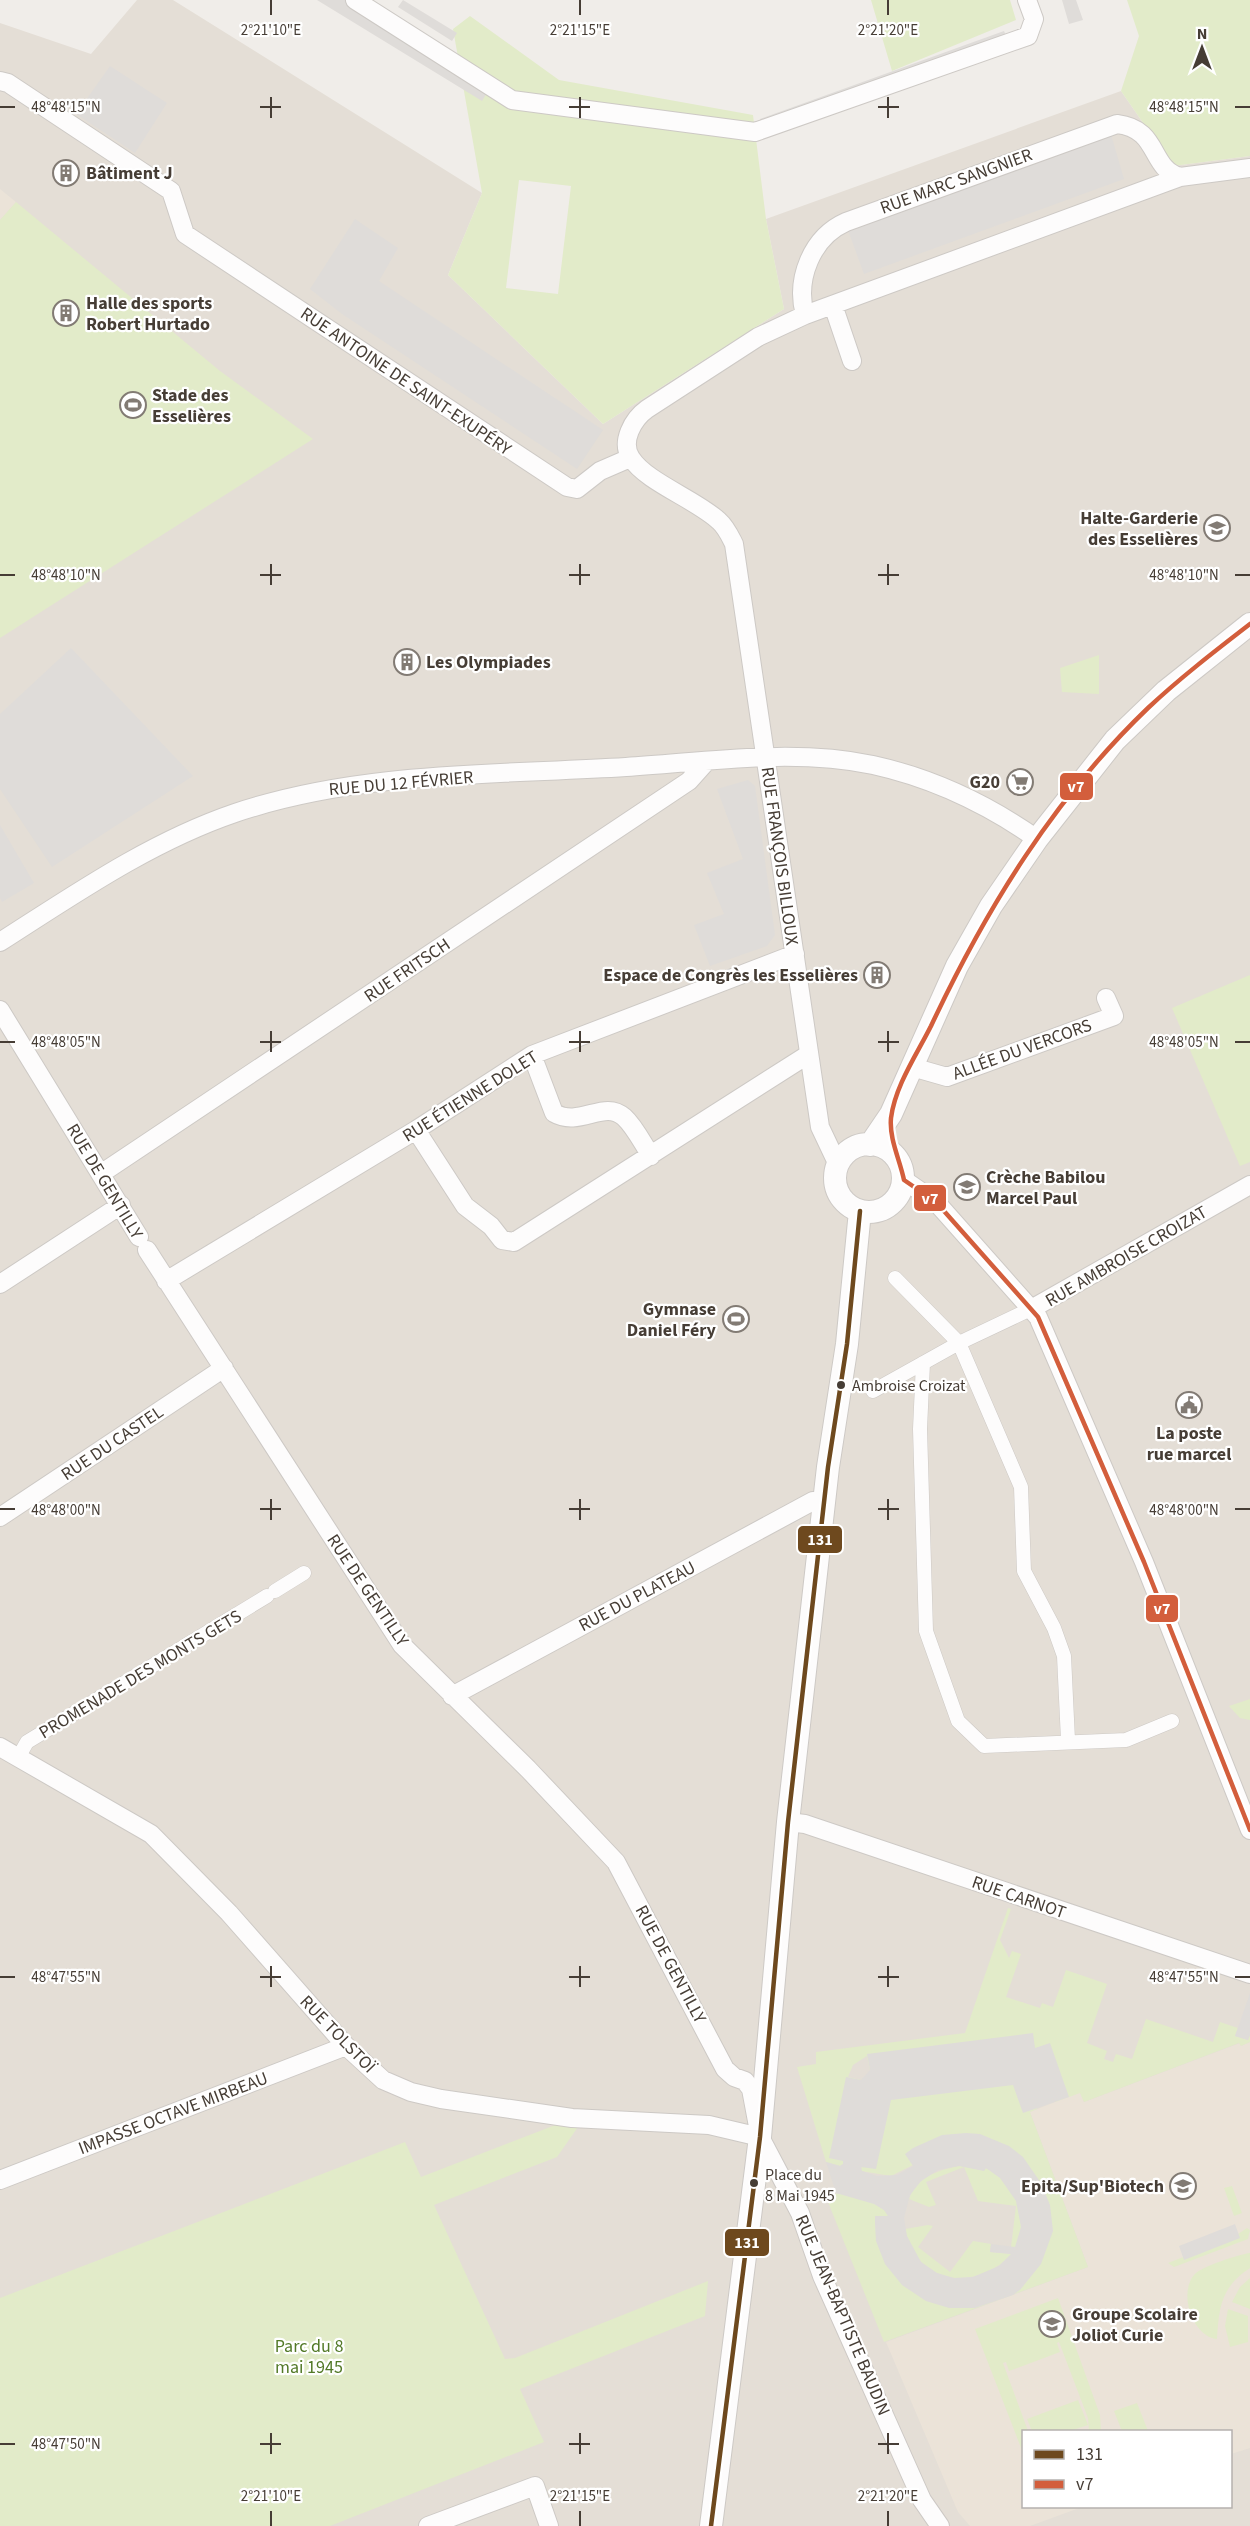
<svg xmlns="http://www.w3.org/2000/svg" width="1250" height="2526" font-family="'Source Sans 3',sans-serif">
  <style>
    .residential { fill: #e4ded6; fill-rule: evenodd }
    .education { fill: #ebe3d8 }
    .green { fill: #e2ebc9; fill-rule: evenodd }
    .parking { fill: #dfdcd9; fill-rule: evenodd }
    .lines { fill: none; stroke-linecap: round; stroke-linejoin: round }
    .pedestrian-casing { stroke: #cdc9c5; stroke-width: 15 }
    .minor-casing { stroke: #cdc9c5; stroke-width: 20 }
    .tertiary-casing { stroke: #cdc9c5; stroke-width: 24 }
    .pedestrian { stroke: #fdfcfc; stroke-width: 14 }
    .minor { stroke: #fdfcfc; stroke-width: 18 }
    .tertiary { stroke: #fdfcfc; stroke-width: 22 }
    .bus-1-casing { stroke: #fff; stroke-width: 9 }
    .bus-2-casing { stroke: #fff; stroke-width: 9 }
    .bus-1 { stroke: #6e491e; stroke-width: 4.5 }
    .bus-2 { stroke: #d35e3c; stroke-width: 4.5 }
    .ticks { fill: none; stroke: #463d35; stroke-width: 2 }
    .bus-dot { fill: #463d35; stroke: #fff; stroke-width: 2 }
    .labels { text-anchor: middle; stroke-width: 4.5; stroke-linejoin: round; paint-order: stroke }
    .bus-label { font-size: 16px; fill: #463d35; stroke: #fff; text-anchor: start }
    .poi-label { font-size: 18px; font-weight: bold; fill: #463d35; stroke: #fff; text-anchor: start }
    .street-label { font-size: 18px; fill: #463d35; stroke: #fff }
    .park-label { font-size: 18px; fill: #527927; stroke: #fff }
    .ticks-label { font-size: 15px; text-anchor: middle; fill: #463d35; stroke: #fff; stroke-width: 4.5; stroke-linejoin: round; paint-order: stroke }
    .line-badge { stroke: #fff; stroke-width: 2 }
    .badge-label { font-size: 16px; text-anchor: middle; font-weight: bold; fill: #fff }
  </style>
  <rect width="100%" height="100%" fill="#f0ede9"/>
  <!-- residential -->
  <path class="residential" d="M137,0H173L482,193L448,275L603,424L784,309L766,219L1121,91L1173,166L1250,156V2526H0V23L91,54ZM1024,2432H1230V2506H1024Z"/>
  <!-- education -->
  <path class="education" d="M0,189L16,202L0,220Z
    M1250,2042V2448L1231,2454L1230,2432H1024V2506L1082,2507L1030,2526H970L958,2512L886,2342L1088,2267L1030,2112L1080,2092L1084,2102L1240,2043L1241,2046Z"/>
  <!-- green -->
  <path class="green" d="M871,0H1010L1016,20L892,71Z
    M1127,0H1250V156L1173,166L1121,91L1139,36Z
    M470,16L559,80L753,115L766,219L784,309L603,424L448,275L482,193L453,29ZM519,180L571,186L558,294L506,288Z
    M16,202L220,371L313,439L0,638V220Z
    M1099,655V694L1062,692L1060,668Z
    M1250,975V1162L1240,1166L1172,1008Z
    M1250,1699V1720L1240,1718L1229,1706Z
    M1008,1908L1011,1909L1000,1940L1009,1958L1012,1951L1021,1954L1006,1997L1040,2008L1042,2003L1053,2007L1066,1970L1107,1984L1087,2043L1107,2051L1104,2059L1113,2062L1116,2054L1132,2059L1146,2019L1213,2042L1220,2022L1238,2028L1235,2036L1248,2040L1250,2035V2042L1241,2046L1239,2043L1084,2102L1080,2093L1055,2102L1035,2048L870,2070L867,2056L853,2065L848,2077L861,2080L843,2164L840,2166L826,2162L797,2067L816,2064V2052L965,2033Z
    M1023,2068L1037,2109L1030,2112L1088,2267L884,2342L828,2202L830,2195C843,2190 881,2201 888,2215C892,2223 892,2235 894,2244L959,2294L1034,2243L1001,2159L913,2165L891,2176L861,2171L877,2094Z
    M558,2124L578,2127L557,2157L434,2205L505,2359L515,2358L708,2281L705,2316L520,2389L544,2442L330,2526H0V2298L405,2142L421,2177Z
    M959,2166C968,2167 979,2166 988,2169C1015,2179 1030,2222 1016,2247H1011L1016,2206L978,2201L964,2167L926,2182L936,2205L929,2207L909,2199C917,2177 938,2170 959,2166Z
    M1232,2186L1242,2213L1234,2216L1224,2188Z
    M928,2225L933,2226L918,2247L950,2272L973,2241L991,2244L990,2252L1012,2254C976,2292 917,2286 905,2229Z
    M1247,2228L1250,2230L1248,2239L1174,2267L1168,2263L1232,2238Z
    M1250,2253V2268C1221,2287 1219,2307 1217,2339C1193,2337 1178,2294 1194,2275C1200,2267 1240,2254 1250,2253Z
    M1250,2278V2309L1232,2302L1240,2287Z
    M1058,2298L1100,2415L1101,2431H1089L1088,2418L1059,2342L1057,2343L1060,2352L1009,2371L1006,2362L1003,2363L1028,2431L1024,2432L1023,2453L975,2329Z
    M1228,2309L1248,2316V2342L1230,2347L1225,2326Z
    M1078,2400L1088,2425L1070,2431H1032L1027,2419Z
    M1137,2403L1148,2431H1122L1114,2411Z"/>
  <!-- parking -->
  <path class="parking" d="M317,0H346L490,88L482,101Z
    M403,0L457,33L452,41L398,7Z
    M1062,0H1076L1083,20L1069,24Z
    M1004,31L1007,38L762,125L760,119Z
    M110,66L167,103L135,153L76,114Z
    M1110,131L1124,179L864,274L848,230Z
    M355,219L398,248L379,281L603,430L577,469L342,314L310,289Z
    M71,648L193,776L52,867L0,789V714Z
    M748,780L755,786L775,935L767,946L710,966L694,925L724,914L707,873L743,859L717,789Z
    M0,825L34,883L2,902L0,898Z
    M1250,1993V2035L1248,2040L1235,2036Z
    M1033,2033L1035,2048L1050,2043L1069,2097L1023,2113L1013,2085L891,2100L876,2169L861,2167L862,2171L877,2176L897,2175L913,2166L905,2154L913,2148L942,2135L966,2133L980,2134L1009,2146L1023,2157L1041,2183L1050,2205L1053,2231L1041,2264L1020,2290L1013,2295L975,2308H949L926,2301L902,2285L885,2264L876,2241L875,2223V2216H888L884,2210L874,2204L836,2193L826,2162L840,2166L843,2164V2161L829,2158L846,2077L861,2080L870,2070L867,2054ZM959,2166L984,2171L986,2168L1000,2178L1016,2201L1021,2227L1015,2247L991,2244L990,2252L1011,2254L999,2266L973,2277L954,2278L937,2273L921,2262L907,2236L904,2218L910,2195L921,2181L938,2170Z
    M1235,2224L1240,2238L1184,2260L1179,2246Z"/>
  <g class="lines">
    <defs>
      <path id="pedestrian" d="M895,1278L959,1343L1021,1487L1024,1571L1054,1628L1064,1656L1068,1740
        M923,1363L920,1429L926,1631L958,1721L984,1746L1126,1740L1172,1721
        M873,1391L959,1343L1033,1308
        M275,1591L304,1573
        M19,1756L27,1742L267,1596"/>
      <path id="minor" d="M355,0L512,100L755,132L1028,36L1034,19L1027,0
        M0,81L8,83L171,191L185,234L567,487L577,489L600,471L630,458
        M833,305L852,361
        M805,315C795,279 812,237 846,222L1117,124C1160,129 1149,168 1180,177
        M0,942C75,894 150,842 235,813C360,771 496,775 626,767C707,762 792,748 873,765C932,778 987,804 1037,839
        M0,1010L139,1237
        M532,1055L554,1113C580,1128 604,1099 624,1117C635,1127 643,1144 651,1156
        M912,1067L947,1077L1114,1016L1106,998
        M416,1130L465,1206L491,1226L502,1240L514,1242L809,1054
        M838,1165L820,1127L734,544C730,536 726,527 719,521C697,500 646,482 631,458C620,442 633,419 647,409L758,337L805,315L1180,177L1250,168
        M102,1173L689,781L706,762
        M904,1180L936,1202L1038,1317L1144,1562L1250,1830
        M147,1250L402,1645L528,1769L616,1862L725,2069L734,2077L745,2081L751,2089L760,2137L800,2213L822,2276L922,2500L940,2526
        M166,1281L416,1130L532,1055L795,954
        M0,1284L121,1205
        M1033,1308L1250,1185
        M0,1517L224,1368
        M452,1696L813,1501L824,1502
        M0,1747L151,1834L229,1913L346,2046L383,2080L411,2092L441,2099L572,2118L709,2125L760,2137
        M788,1822L805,1824L1250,1974
        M0,2180L346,2046
        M428,2526L535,2486L549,2526"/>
      <path id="tertiary" d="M835 1178a34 34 0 1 1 68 0a34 34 0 1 1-68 0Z
        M870,1145L891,1114L957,966L991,906L1037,839L1115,740L1166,691L1250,624
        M711,2526L760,2137L788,1822L828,1467L847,1344L860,1211"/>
    </defs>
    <!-- pedestrian casing -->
    <use href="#pedestrian" class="pedestrian-casing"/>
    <!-- minor casing -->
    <use href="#minor" class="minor-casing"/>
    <!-- tertiary casing -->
    <use href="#tertiary" class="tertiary-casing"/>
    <!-- pedestrian -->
    <use href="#pedestrian" class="pedestrian"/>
    <!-- minor -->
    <use href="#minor" class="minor"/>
    <!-- tertiary -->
    <use href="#tertiary" class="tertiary"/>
    <defs>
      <path id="bus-1" d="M711,2526L760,2137L788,1822L828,1467L847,1344L860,1211"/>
      <path id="bus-2" d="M1250,624C1215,651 1180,678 1148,708C1054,798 986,909 931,1026C917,1054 895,1086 891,1118C889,1139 900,1160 904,1180L936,1202L1038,1317L1144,1562L1250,1830"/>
    </defs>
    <!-- bus-1 casing -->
    <use href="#bus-1" class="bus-1-casing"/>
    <!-- bus-2 casing -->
    <use href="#bus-2" class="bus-2-casing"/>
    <!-- bus-1 -->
    <use href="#bus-1" class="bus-1"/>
    <!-- bus-2 -->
    <use href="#bus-2" class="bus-2"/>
  </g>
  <!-- ticks -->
  <path class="ticks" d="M271,0V15M580,0V15M888,0V15M271,97V118M580,97V118M888,97V118M0,107H15M260,107H281M569,107H590M878,107H899M1235,107H1250M271,564V585M580,564V585M888,564V585M0,575H15M260,575H281M569,575H590M878,575H899M1235,575H1250M271,1031V1052M580,1031V1052M888,1031V1052M0,1042H15M260,1042H281M569,1042H590M878,1042H899M1235,1042H1250M271,1499V1520M580,1499V1520M888,1499V1520M0,1509H15M260,1509H281M569,1509H590M878,1509H899M1235,1509H1250M271,1966V1987M580,1966V1987M888,1966V1987M0,1977H15M260,1977H281M569,1977H590M878,1977H899M1235,1977H1250M271,2433V2454M580,2433V2454M888,2433V2454M0,2444H15M260,2444H281M569,2444H590M878,2444H899M271,2511V2526M580,2511V2526M888,2511V2526"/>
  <!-- icons -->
  <defs>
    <symbol id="building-ring" viewBox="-11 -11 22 22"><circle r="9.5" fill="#fff" stroke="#827b74" stroke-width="1.5"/><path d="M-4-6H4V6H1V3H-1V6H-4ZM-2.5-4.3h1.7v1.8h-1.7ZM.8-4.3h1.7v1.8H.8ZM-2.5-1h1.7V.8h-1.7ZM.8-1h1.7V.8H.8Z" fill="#827b74"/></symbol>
    <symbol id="stadium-ring" viewBox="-11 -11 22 22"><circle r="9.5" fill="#fff" stroke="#827b74" stroke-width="1.5"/><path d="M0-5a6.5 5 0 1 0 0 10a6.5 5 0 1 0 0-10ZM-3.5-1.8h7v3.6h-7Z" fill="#827b74"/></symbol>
    <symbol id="school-ring" viewBox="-11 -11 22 22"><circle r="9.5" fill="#fff" stroke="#827b74" stroke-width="1.5"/><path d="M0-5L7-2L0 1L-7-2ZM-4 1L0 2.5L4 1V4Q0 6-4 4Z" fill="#827b74"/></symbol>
    <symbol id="supermarket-ring" viewBox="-11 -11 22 22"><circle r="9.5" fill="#fff" stroke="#827b74" stroke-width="1.5"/><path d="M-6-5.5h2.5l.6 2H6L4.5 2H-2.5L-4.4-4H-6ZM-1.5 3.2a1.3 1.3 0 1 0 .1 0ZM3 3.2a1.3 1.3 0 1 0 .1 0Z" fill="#827b74"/></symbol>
    <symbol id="civic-ring" viewBox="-11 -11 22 22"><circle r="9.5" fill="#fff" stroke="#827b74" stroke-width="1.5"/><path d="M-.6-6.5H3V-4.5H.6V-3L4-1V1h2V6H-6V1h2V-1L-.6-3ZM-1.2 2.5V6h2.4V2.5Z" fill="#827b74"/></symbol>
    <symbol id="university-ring" viewBox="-11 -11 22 22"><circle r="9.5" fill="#fff" stroke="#827b74" stroke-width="1.5"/><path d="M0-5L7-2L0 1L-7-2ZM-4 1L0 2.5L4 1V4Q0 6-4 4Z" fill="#827b74"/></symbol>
  </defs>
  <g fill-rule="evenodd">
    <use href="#building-ring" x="51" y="158" width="30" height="30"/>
    <use href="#building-ring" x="51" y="298" width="30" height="30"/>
    <use href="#stadium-ring" x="118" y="390" width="30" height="30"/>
    <use href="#school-ring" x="1202" y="513" width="30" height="30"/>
    <use href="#building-ring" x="392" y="647" width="30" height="30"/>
    <use href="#supermarket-ring" x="1005" y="767" width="30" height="30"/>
    <use href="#building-ring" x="862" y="960" width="30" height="30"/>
    <use href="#school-ring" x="952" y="1172" width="30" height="30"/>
    <use href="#stadium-ring" x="721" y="1304" width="30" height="30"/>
    <use href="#civic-ring" x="1174" y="1390" width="30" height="30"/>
    <use href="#university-ring" x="1168" y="2171" width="30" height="30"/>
    <use href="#school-ring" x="1037" y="2309" width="30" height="30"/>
  </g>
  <!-- markers -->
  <g class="bus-dot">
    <circle cx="841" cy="1385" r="5"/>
    <circle cx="754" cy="2183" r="5"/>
  </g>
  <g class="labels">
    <!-- bus labels -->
    <g class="bus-label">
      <text x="852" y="1391">Ambroise Croizat</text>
      <text x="765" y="2180">Place du<tspan x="765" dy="21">8 Mai 1945</tspan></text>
    </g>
    <!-- poi labels -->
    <g class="poi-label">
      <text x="86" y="179">Bâtiment J</text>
      <text x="86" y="309">Halle des sports<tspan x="86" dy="21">Robert Hurtado</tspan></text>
      <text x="152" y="401">Stade des<tspan x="152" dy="21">Esselières</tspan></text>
      <text x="1198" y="524" text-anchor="end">Halte-Garderie<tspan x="1198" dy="21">des Esselières</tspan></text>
      <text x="426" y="668">Les Olympiades</text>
      <text x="1000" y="788" text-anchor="end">G20</text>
      <text x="858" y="981" text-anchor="end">Espace de Congrès les Esselières</text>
      <text x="986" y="1183">Crèche Babilou<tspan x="986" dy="21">Marcel Paul</tspan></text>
      <text x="716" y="1315" text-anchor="end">Gymnase<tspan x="716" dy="21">Daniel Féry</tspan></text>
      <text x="1189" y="1439" text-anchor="middle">La poste<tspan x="1189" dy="21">rue marcel</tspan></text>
      <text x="1164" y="2192" text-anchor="end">Epita/Sup'Biotech</text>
      <text x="1072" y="2320">Groupe Scolaire<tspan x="1072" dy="21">Joliot Curie</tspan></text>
    </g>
    <!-- street labels -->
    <g class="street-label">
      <text transform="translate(956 181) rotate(-20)" y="6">RUE MARC SANGNIER</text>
      <text transform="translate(406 381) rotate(34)" y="6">RUE ANTOINE DE SAINT-EXUPÉRY</text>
      <text transform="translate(401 783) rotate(-5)" y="6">RUE DU 12 FÉVRIER</text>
      <text transform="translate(780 856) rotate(82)" y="6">RUE FRANÇOIS BILLOUX</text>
      <text transform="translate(407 970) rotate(-34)" y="6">RUE FRITSCH</text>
      <text transform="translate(1022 1049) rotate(-20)" y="6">ALLÉE DU VERCORS</text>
      <text transform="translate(470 1096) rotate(-32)" y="6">RUE ÉTIENNE DOLET</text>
      <text transform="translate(105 1181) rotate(59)" y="6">RUE DE GENTILLY</text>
      <text transform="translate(1126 1256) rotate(-30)" y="6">RUE AMBROISE CROIZAT</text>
      <text transform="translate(112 1443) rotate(-34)" y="6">RUE DU CASTEL</text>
      <text transform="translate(368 1590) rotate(56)" y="6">RUE DE GENTILLY</text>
      <text transform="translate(637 1596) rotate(-28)" y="6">RUE DU PLATEAU</text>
      <text transform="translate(140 1674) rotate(-31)" y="6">PROMENADE DES MONTS GETS</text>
      <text transform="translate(1019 1897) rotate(19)" y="6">RUE CARNOT</text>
      <text transform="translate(671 1964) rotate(62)" y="6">RUE DE GENTILLY</text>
      <text transform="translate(338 2034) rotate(46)" y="6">RUE TOLSTOÏ</text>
      <text transform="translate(173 2113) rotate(-21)" y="6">IMPASSE OCTAVE MIRBEAU</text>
      <text transform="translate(843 2315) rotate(67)" y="6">RUE JEAN-BAPTISTE BAUDIN</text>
    </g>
    <!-- park labels -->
    <g class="park-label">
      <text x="309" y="2352">Parc du 8<tspan x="309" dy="21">mai 1945</tspan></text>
    </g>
  </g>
  <g class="ticks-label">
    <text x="271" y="35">2°21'10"E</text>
    <text x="580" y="35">2°21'15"E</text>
    <text x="888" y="35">2°21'20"E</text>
    <text x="66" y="112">48°48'15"N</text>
    <text x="1184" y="112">48°48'15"N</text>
    <text x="66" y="580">48°48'10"N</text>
    <text x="1184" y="580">48°48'10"N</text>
    <text x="66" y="1047">48°48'05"N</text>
    <text x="1184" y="1047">48°48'05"N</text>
    <text x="66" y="1515">48°48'00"N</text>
    <text x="1184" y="1515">48°48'00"N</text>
    <text x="66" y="1982">48°47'55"N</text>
    <text x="1184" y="1982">48°47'55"N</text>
    <text x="66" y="2449">48°47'50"N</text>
    <text x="271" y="2501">2°21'10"E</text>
    <text x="580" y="2501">2°21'15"E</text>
    <text x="888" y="2501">2°21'20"E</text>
  </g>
  <g class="line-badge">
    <rect x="1059" y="772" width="35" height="29" rx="6" fill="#d35e3c"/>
    <rect x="913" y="1184" width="34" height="28" rx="6" fill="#d35e3c"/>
    <rect x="797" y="1525" width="46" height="29" rx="6" fill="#6e491e"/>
    <rect x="1145" y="1594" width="34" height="29" rx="6" fill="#d35e3c"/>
    <rect x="724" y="2228" width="46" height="29" rx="6" fill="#6e491e"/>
  </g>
  <g class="badge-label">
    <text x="1076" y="792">v7</text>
    <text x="930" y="1204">v7</text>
    <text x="820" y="1545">131</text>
    <text x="1162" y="1614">v7</text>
    <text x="747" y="2248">131</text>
  </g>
  <!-- legend -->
  <rect x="1022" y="2430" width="210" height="78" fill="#ffffff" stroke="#b5b1ae" stroke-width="1.5"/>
  <rect x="1034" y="2450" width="30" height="9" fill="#6e491e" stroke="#b5b1ae" stroke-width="1.5"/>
  <text x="1076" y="2460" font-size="18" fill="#463d35">131</text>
  <rect x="1034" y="2480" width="30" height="9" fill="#d35e3c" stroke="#b5b1ae" stroke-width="1.5"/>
  <text x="1076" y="2490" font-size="18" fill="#463d35">v7</text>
  <!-- north arrow -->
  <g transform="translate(1202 48)" stroke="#ffffff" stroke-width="4.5" paint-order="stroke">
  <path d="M0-4.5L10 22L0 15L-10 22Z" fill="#463d35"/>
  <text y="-9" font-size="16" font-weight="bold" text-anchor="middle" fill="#463d35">N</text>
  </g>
</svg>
